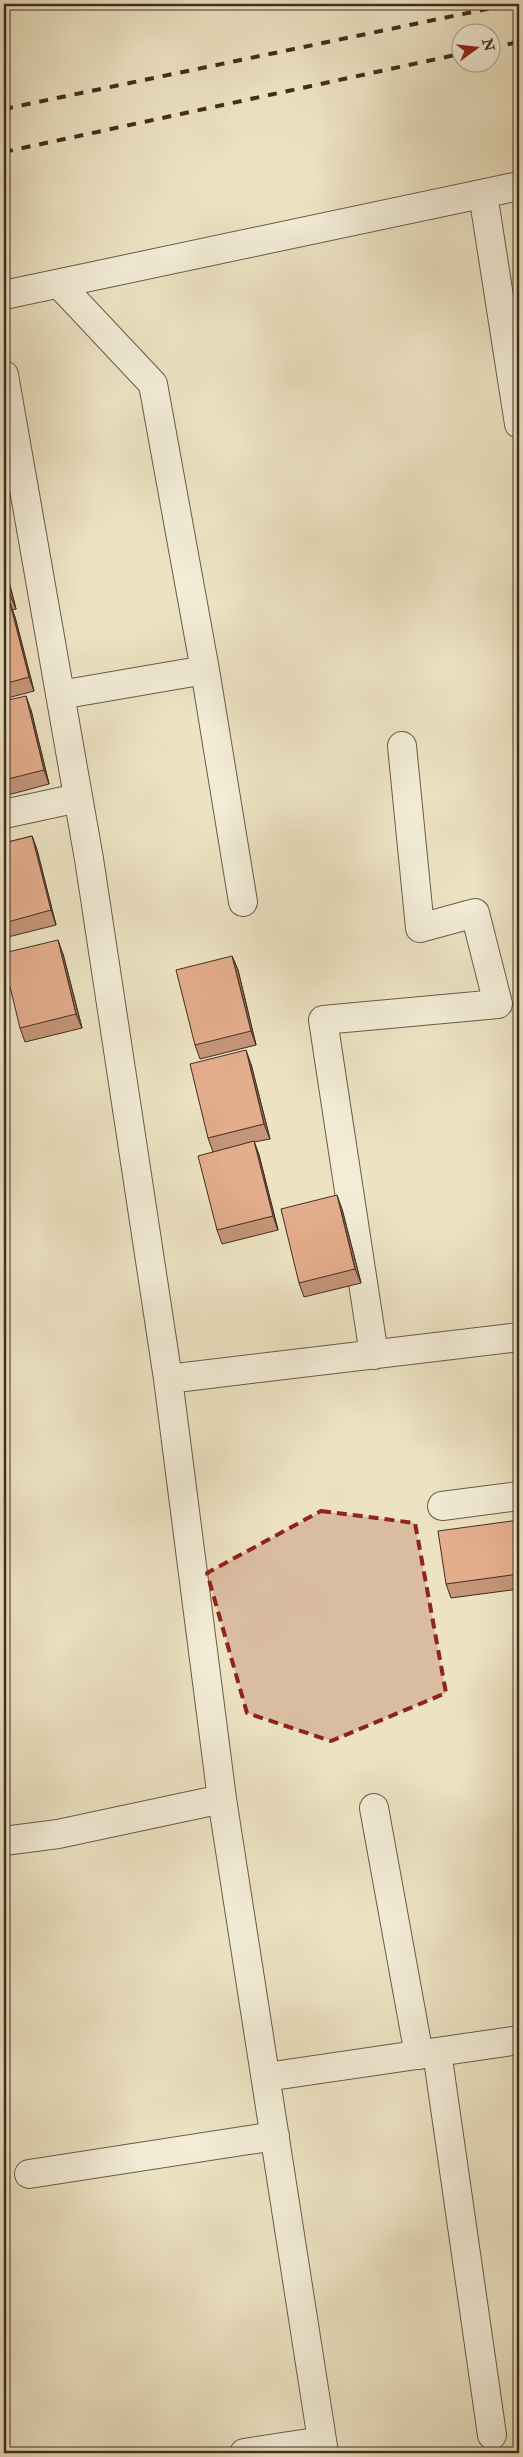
<svg xmlns="http://www.w3.org/2000/svg" width="523" height="2457" font-family="'IM FELL Double Pica',serif">
  <style>
    .lines { fill: none; stroke-linecap: round; stroke-linejoin: round }
    .minor-casing { stroke: #6c5b4a; stroke-width: 30 }
    .tertiary-casing { stroke: #6c5b4a; stroke-width: 30 }
    .minor { stroke: #f3edd8; stroke-width: 28 }
    .tertiary { stroke: #f3edd8; stroke-width: 28 }
    .rail { stroke: #412e21; stroke-width: 4; stroke-dasharray: 9 9; stroke-linecap: butt }
    .wall { fill: #c49578; stroke: #412e21 }
    .shaded-wall { fill: #a07962; stroke: #412e21 }
    .building { fill: #e4ad8c; stroke: #412e21 }
    .marked { fill: #8f2418; fill-opacity: 0.2; stroke: #8f2418; stroke-width: 4; stroke-dasharray: 10 6; stroke-linejoin: round }
  </style>
  <rect width="100%" height="100%" fill="#ede3c3"/>
  <filter id="stains"><feTurbulence type="fractalNoise" baseFrequency=".004" numOctaves="4"/><feColorMatrix values="0 0 0 0 .2 0 0 0 0 .09 0 0 0 0 .02 0 0 0 .5 -.17"/></filter>
  <radialGradient id="worn" r=".72"><stop offset=".6" stop-color="#630" stop-opacity="0"/><stop offset="1" stop-color="#630" stop-opacity=".3"/></radialGradient>
  <g class="lines">
    <defs>
      <path id="minor" d="M483,194L519,424
        M59,284L153,384L205,670L60,695
        M4,375L89,859L168,1379
        M205,670L243,902
        M4,814L78,798
        M374,1355L323,1020L498,1004L475,913L420,928L402,746
        M442,1506L519,1496
        M374,1808L419,2055
        M4,1841L58,1834L222,1799
        M437,2052L492,2435
        M266,2077L519,2040
        M29,2174L275,2136
        M244,2453L322,2441
        M324,2453L222,1799L168,1379L519,1337"/>
      <path id="tertiary" d="M4,295L519,186"/>
    </defs>
    <!-- minor casing -->
    <use href="#minor" class="minor-casing"/>
    <!-- tertiary casing -->
    <use href="#tertiary" class="tertiary-casing"/>
    <!-- minor -->
    <use href="#minor" class="minor"/>
    <!-- tertiary -->
    <use href="#tertiary" class="tertiary"/>
    <!-- rail -->
    <path class="rail" d="M490,48L519,42
      M4,109L511,4
      M4,152L460,54"/>
  </g>
  <!-- wall -->
  <path class="wall" d="M4,562L16,609L12,610L15,617L34,691L4,699Z
    M4,701L31,710L49,784L4,796Z
    M32,836L37,850L56,925L4,938V843Z
    M63,954L82,1028L25,1042L20,1028Z
    M232,956L238,970L256,1045L200,1059L195,1045Z
    M251,1064L270,1139L254,1142L259,1155L278,1230L222,1244L217,1230L213,1152L208,1138Z
    M342,1209L361,1283L304,1297L299,1283Z
    M519,1520V1589L451,1598L446,1584Z"/>
  <!-- shaded-wall -->
  <path class="shaded-wall" d="M4,562L16,609L10,595L4,568Z
    M10,603L15,617L34,691L29,677Z
    M26,696L31,710L49,784L44,770Z
    M32,836L37,850L56,925L51,910Z
    M58,940L63,954L82,1028L76,1014Z
    M232,956L238,970L256,1045L251,1031Z
    M246,1050L251,1064L270,1139L264,1124Z
    M254,1141L259,1155L278,1230L273,1216Z
    M337,1195L342,1209L361,1283L355,1269Z"/>
  <!-- building -->
  <path class="building" d="M4,568L10,595L4,596Z
    M10,603L29,677L4,684V604Z
    M26,696L44,770L4,780V701Z
    M32,836L51,910L4,923V843Z
    M58,940L76,1014L20,1028L4,962V953Z
    M232,956L251,1031L195,1045L176,970Z
    M246,1050L264,1124L208,1138L190,1064Z
    M254,1141L273,1216L217,1230L198,1156Z
    M337,1195L355,1269L299,1283L281,1209Z
    M519,1520V1574L446,1584L438,1531Z"/>
  <!-- marked area -->
  <path class="marked" d="M321,1511L415,1523L446,1693L331,1741L247,1713L207,1573Z"/>
  <!-- margin -->
  <rect width="523" height="2457" fill="none" stroke="#ede3c3" stroke-width="20"/>
  <rect x="5" y="5" width="513" height="2447" fill="none" stroke="#412e21" stroke-width="2.5"/>
  <rect x="10" y="10" width="503" height="2437" fill="none" stroke="#412e21"/>
  <!-- north arrow -->
  <g transform="translate(476 48) rotate(75)"><circle r="24" fill="#f3edd8" stroke="#aca18f"/>
  <path d="M0-4L9 19L0 12L-9 19Z" fill="#8f2418"/>
  <text y="-8" font-size="14" font-weight="bold" text-anchor="middle" fill="#412e21">N</text>
  </g>
  <rect width="100%" height="100%" filter="url(#stains)"/>
  <rect width="100%" height="100%" fill="url(#worn)"/>
</svg>
